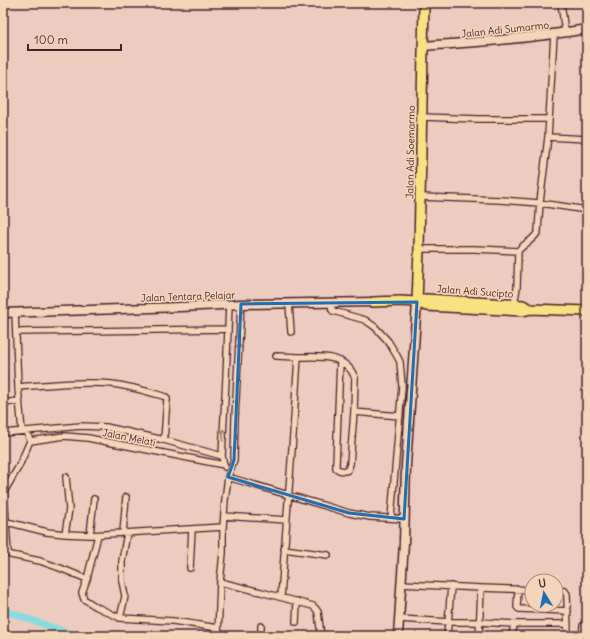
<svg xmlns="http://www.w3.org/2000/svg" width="590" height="639" font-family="Delius,sans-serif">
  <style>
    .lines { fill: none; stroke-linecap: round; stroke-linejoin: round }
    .canal { stroke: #89dbe1; stroke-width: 7 }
    .minor-casing { stroke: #4a1f2b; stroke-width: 8 }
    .secondary-casing { stroke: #4a1f2b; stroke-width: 11 }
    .primary-casing { stroke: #4a1f2b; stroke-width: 12 }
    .trunk-casing { stroke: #4a1f2b; stroke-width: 12 }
    .minor { stroke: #f3d5b9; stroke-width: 5.5 }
    .secondary { stroke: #f3d5b9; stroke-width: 8 }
    .primary { stroke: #f7e281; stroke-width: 9 }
    .trunk { stroke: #f7e281; stroke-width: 9 }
    .oneway { stroke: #9e7a72 }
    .marked { fill: none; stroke: #1f6fb2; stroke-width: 3; stroke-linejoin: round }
    .labels { text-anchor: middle; stroke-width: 3.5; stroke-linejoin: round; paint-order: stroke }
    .street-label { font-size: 10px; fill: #4a1f2b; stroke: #f3d5b9 }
  </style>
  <rect width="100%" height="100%" fill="#ecccbe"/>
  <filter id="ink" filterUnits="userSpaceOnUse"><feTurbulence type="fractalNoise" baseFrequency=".025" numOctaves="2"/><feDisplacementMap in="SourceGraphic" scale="8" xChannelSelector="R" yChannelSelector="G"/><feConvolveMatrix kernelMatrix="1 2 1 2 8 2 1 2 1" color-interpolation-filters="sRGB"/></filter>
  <g filter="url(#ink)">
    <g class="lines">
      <!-- canal -->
      <path class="canal" d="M3,610L77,636"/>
      <defs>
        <path id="minor" d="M561,3L565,32
          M422,117L478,119H549
          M548,137L587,139
          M420,197L500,200L540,203L587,210
          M419,249H474L518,251
          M289,303L291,332
          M331,303L332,310L333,311L365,320L375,327L388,341L397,356L400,362L402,386L391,518
          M514,304L517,288L518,251C524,243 535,240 538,231L540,202L548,137L554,34
          M15,312L18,387L22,431
          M16,332L228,329
          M276,356L298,357
          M18,387C48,385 81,381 112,384C129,386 146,391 163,396L166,397L167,399L164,440
          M3,403L19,401
          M354,412L400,416
          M27,431L30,441L19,466L4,492L8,553L11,555L40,561L60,568L87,579L82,593L84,599L95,606L120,618L173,621L218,628
          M3,433L81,426L106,427L164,440L222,456
          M30,441L64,436L88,438L224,465
          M225,467L224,465L222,456L226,378L229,305
          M228,477L349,513L370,517L404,519
          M224,516L286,520
          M3,521L47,532L65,534L90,535L223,527
          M123,533L126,497
          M65,534L69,509L66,477
          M90,535L94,499
          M284,549L328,555
          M190,568L192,529
          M87,579L98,535
          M220,582L261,592L313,606L316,609L318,612L321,636
          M401,584L481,588L532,590
          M518,589L517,607L519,609L568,611
          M556,590L565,591L567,594L568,636
          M281,597L293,435L298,357C319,357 346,353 355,378L354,412L350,464L348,470L345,471L339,470L336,468V464L340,361
          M120,618L124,601L125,596L122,581V561L127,533
          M399,619L449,622H479L514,624H568
          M296,622L297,601
          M261,626V636
          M218,636L220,582L223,553V527L225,500L228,477L234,460L235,418L241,304
          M447,636L451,586
          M479,636L481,588
          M512,636L514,624
          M582,636L583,626"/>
        <path id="secondary" d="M424,46C478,42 533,38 587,29
          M3,313L180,307L241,304L373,302
          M398,636L404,543L406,465L417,302"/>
        <path id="primary" d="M373,302L400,301L417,302"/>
        <path id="trunk" d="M417,302L419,249L424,3
          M417,302L426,306L523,311L531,309L587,311
          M417,302L426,299L523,305L531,309"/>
      </defs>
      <!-- minor casing -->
      <use href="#minor" class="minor-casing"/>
      <!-- secondary casing -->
      <use href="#secondary" class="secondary-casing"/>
      <!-- primary casing -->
      <use href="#primary" class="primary-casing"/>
      <!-- trunk casing -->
      <use href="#trunk" class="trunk-casing"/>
      <!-- minor -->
      <use href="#minor" class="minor"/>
      <!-- secondary -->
      <use href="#secondary" class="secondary"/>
      <!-- primary -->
      <use href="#primary" class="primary"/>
      <!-- trunk -->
      <use href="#trunk" class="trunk"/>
    </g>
    <!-- one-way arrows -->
    <defs><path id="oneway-shaft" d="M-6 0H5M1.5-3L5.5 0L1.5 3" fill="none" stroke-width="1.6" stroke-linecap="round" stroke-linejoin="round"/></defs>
    <g class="oneway">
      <use href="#oneway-shaft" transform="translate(239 343) rotate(93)"/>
      <use href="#oneway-shaft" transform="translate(223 435) rotate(-87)"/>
    </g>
  </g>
  <!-- marked area -->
  <path class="marked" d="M417,302L404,519L349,513L228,477L234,460L241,304Z"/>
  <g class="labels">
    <!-- street labels -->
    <g class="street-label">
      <text transform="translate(505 29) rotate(-6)" y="4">Jalan Adi Sumarmo</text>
      <text transform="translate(410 152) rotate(-89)" y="4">Jalan Adi Soemarmo</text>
      <text transform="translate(475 291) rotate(4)" y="4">Jalan Adi Sucipto</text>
      <text transform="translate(188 296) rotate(-2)" y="4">Jalan Tentara Pelajar</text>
      <text transform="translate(129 437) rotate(11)" y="4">Jalan Melati</text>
    </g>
  </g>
  <!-- margin -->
  <rect width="590" height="639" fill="none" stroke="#f3d5b9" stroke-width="16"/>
  <rect x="8" y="8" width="574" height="623" fill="none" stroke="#4a1f2b" stroke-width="1.5" filter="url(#ink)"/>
  <!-- north arrow -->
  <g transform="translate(544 593) rotate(350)"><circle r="19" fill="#f3d5b9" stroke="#af8c80"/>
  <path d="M0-3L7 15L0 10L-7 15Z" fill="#1f6fb2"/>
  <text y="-6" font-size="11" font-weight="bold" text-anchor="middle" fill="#4a1f2b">U</text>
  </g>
  <!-- scale -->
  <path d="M28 44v6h93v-6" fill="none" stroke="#4a1f2b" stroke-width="2"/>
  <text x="34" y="44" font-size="12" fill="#4a1f2b" stroke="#f3d5b9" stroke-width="3" paint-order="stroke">100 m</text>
</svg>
